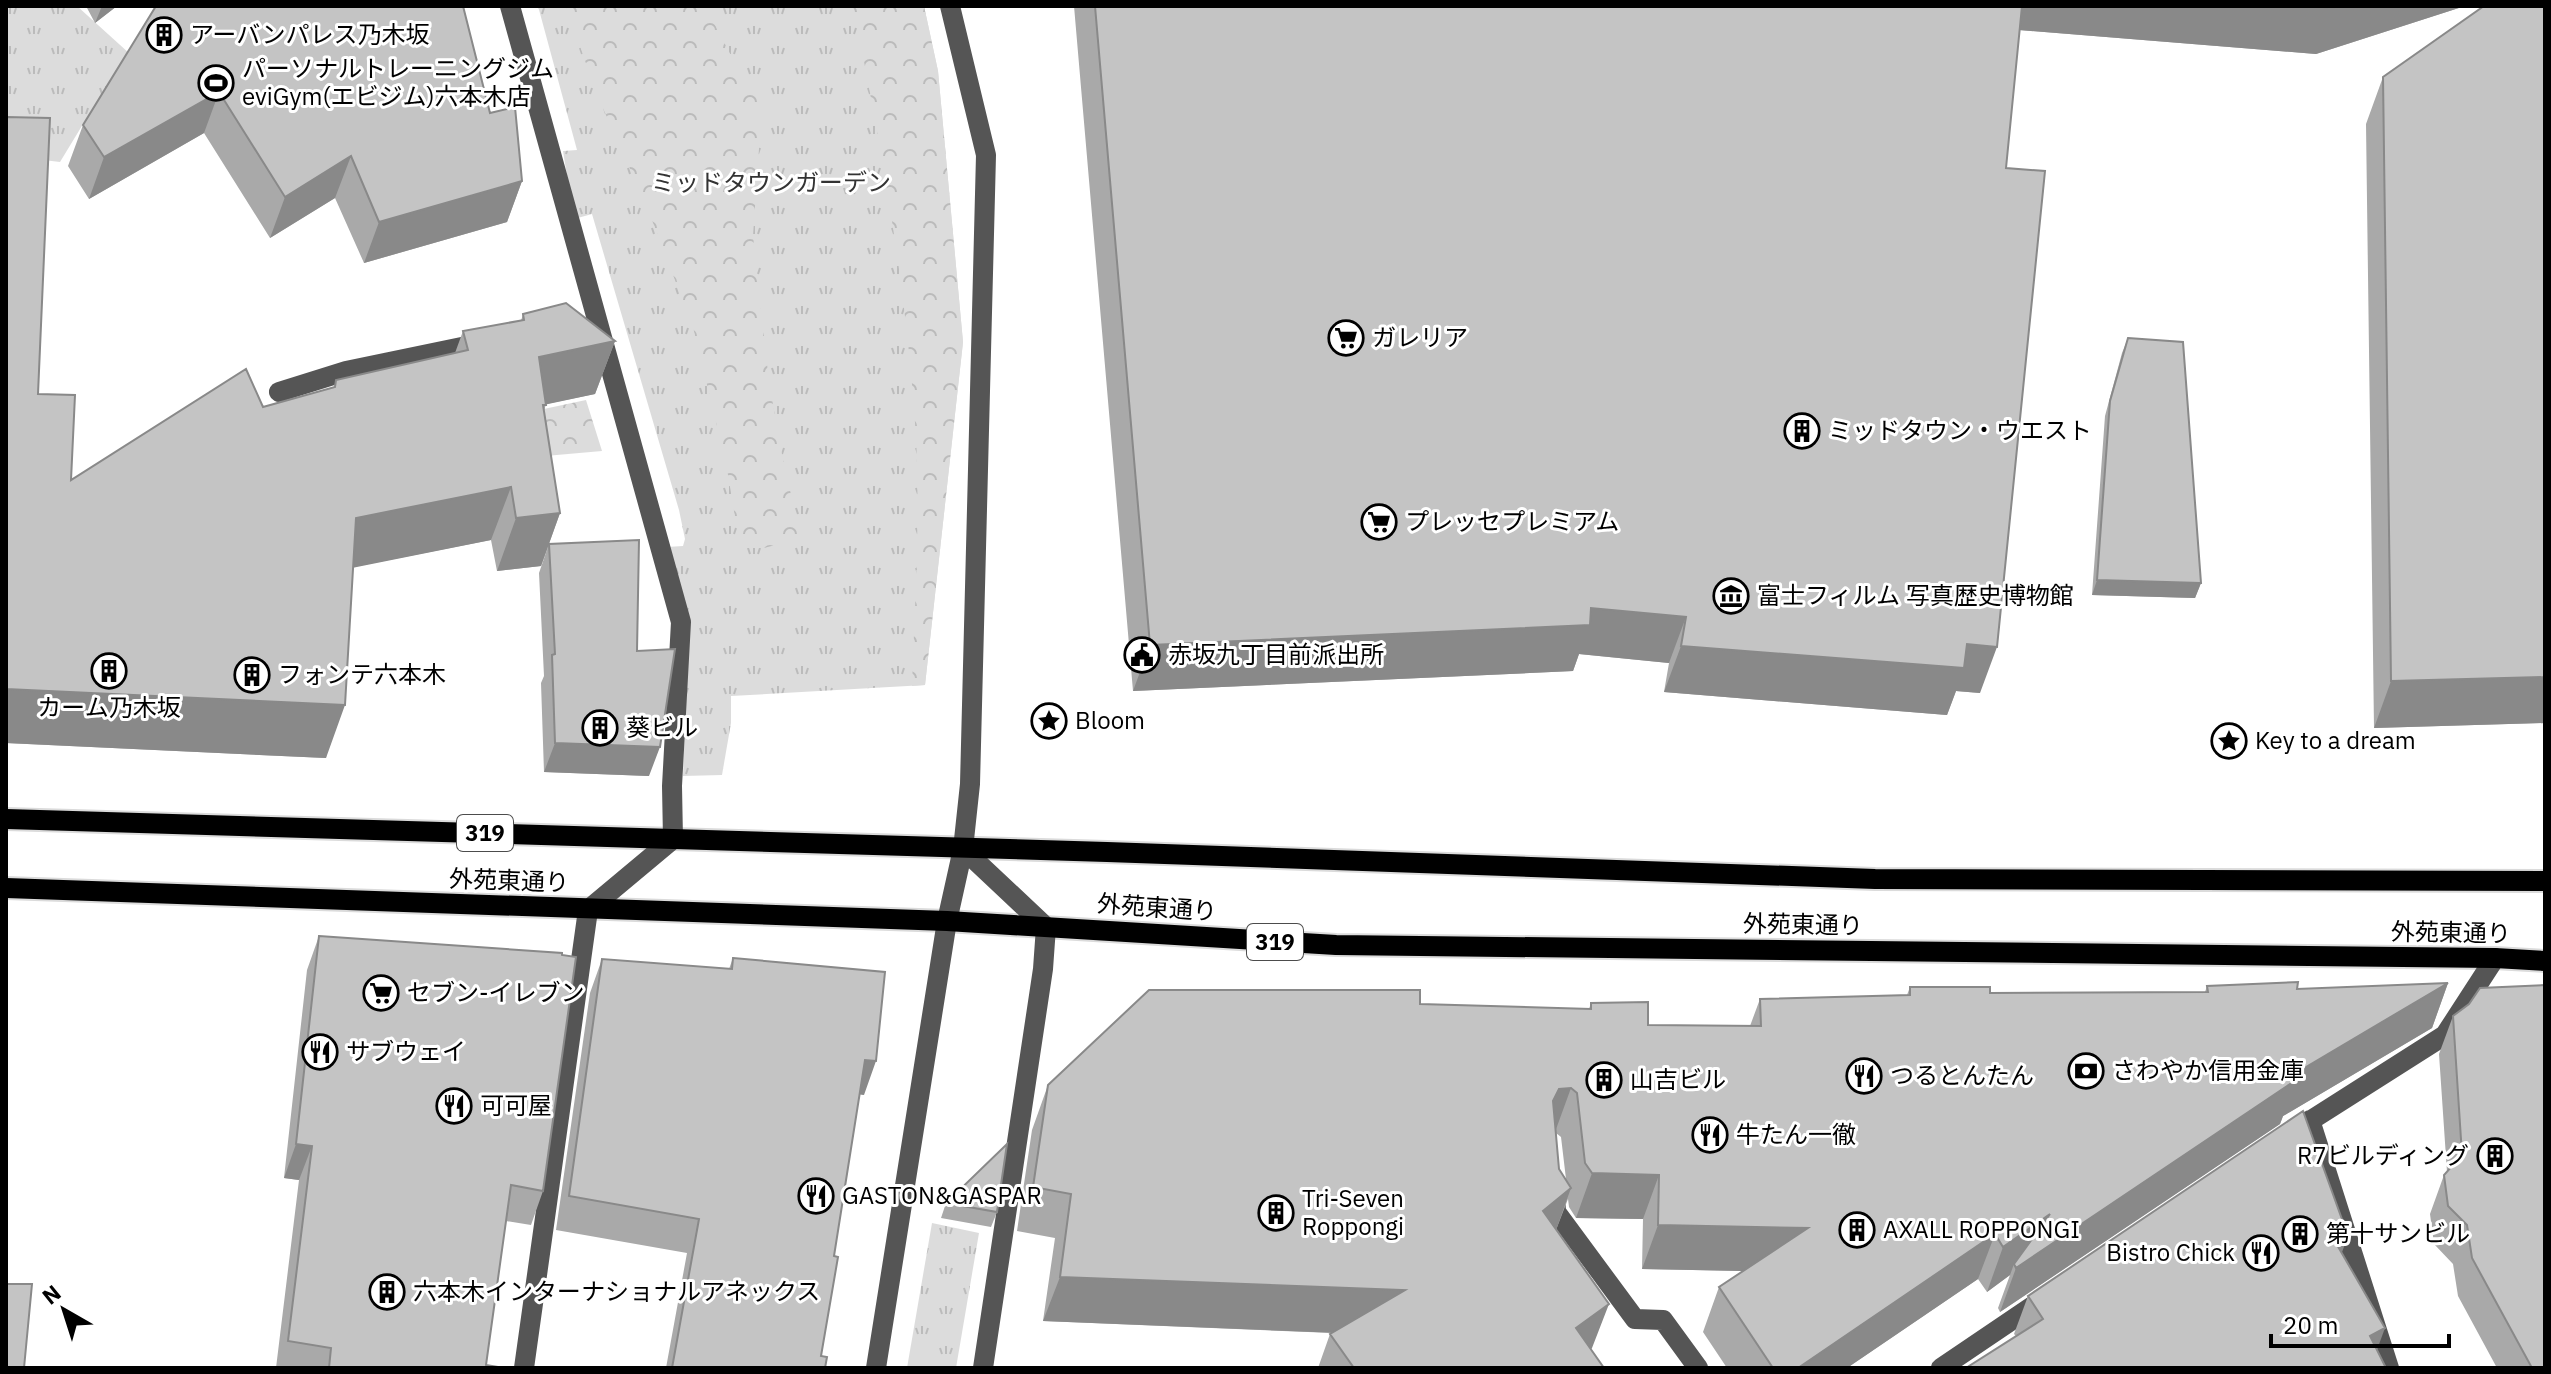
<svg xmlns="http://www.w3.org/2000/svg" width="2551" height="1374" font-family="'IBM Plex Sans','Noto Sans JP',sans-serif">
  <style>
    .grass { fill: url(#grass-tufts) }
    .forest { fill: url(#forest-crowns) }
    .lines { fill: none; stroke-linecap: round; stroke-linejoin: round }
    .major-casing { stroke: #dbdbdb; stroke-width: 24 }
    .minor { stroke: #555; stroke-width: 20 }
    .major { stroke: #000; stroke-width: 20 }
    .wall { fill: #a9a9a9; fill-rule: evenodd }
    .shaded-wall { fill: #898989 }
    .building { fill: #c4c4c4; stroke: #898989; stroke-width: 2 }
    .labels { text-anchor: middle; stroke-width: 6; stroke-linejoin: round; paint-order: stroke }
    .shield { fill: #fff; stroke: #4c4c4c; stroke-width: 2 }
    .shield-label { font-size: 22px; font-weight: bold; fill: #000 }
    .poi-label { font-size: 24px; fill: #000; stroke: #fff; text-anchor: start }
    .park-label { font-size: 24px; fill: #333; stroke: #fff }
    .street-label { font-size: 24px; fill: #000; stroke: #fff }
  </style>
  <defs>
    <pattern id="grass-tufts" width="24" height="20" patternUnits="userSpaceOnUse" patternTransform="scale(2)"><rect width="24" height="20" fill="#dcdcdc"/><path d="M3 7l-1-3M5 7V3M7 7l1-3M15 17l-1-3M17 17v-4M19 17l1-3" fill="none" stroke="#bbb"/></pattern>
    <pattern id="forest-crowns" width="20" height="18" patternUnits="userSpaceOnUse" patternTransform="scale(2)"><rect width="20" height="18" fill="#dcdcdc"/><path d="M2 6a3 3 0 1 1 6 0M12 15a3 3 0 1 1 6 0" fill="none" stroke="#bbb"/></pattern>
  </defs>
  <rect width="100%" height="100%" fill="#fff"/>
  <!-- grass -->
  <path class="grass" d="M6,6H77L151,73L91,111L60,162L35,159L6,147Z
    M538,6H924L938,71L963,342L925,685L731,696V723L722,775L683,776L689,624L667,547L683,546L685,539L679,510L592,214L574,219L563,151L577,150Z
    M932,1223L979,1233L956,1368H907Z"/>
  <!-- forest -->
  <path class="forest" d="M566,6H705L736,65L762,105L753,236L769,382L783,460L801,538L764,548H748L738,535L726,463L693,327L645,202L597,95Z
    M853,6H924L938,71L963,342L925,685L912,686C915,604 920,519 916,437C907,292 882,149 853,6Z
    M586,400L602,451L534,457L525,413Z"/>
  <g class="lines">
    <defs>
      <path id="major" d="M6,819L1107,852L1875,879L2545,881
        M6,888L947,921L1336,945L2495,958L2545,961"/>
    </defs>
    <!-- major casing -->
    <use href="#major" class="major-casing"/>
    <!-- minor -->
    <path class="minor" d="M510,6L681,622L672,786L673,839L588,910L524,1368
      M279,392L346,371L481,343
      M963,849L1046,927L1043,969L983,1368
      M2310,1120L2389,1368
      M2286,1136L2445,1035L2495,958
      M1555,1193L1556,1212L1635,1319L1663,1320L1698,1368
      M876,1368L947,921L963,849L970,784L986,155L950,6
      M1941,1368L2043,1299"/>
    <!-- major -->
    <use href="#major" class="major"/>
  </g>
  <!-- wall -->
  <path class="wall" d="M86,6H117L95,23Z
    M156,6L490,113L522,181L507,222L364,263L335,198L270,238L204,133L89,199L68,166L83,125Z
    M1074,6H2465L2316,54L2019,30L2006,168L1980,693L1956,691L1947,715L1664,692L1669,663L1579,654L1573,671L1133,691Z
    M2383,77L2545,723L2374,728L2366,124Z
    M6,117L38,394L71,480L263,407L334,387L336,380L455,353L463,331L521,321L523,314L615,341L595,394L546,404L544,411L560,513L541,566L497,571L491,540L353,567L326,758L6,743Z
    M2128,338L2201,583L2195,598L2092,595L2105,416L2122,353Z
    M549,544L637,651L649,776L544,772L541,683L544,676L539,573Z
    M319,936L543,1191L531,1225L506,1221L486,1365L504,1368H276L299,1180L284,1178L307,970Z
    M733,958L864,1095L859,1094L834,1256L821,1356L825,1368H666L687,1253L556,1230L590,993L602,959L729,969Z
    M2448,983L2432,1028L2290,1112L2283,1116L2280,1124L2000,1312L1998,1308L2010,1275L1987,1292L1978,1279L1847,1368H1727L1703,1332L1719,1287L1744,1271L1642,1269L1643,1219L1576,1218L1569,1207L1568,1199L1556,1230L1592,1348L1591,1349L1604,1368H1318L1330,1334L1333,1333L1043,1321L1055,1238L1017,1231L1032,1130L1048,1085L1420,1004L1589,1009L1591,1003L1648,1025L1750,1026L1760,999L1907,995L1910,987L1990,993L2205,992L2207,986L2297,989ZM1556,1133L1561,1137L1566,1179L1559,1169Z
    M2453,1016L2545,1368H2497L2458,1296L2453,1264L2434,1244L2430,1214L2444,1175L2447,1172L2439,1054Z
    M946,1203L997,1212L991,1227L941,1218Z
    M2348,1236L2016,1336L2014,1334L2028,1296Z"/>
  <!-- shaded-wall -->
  <path class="shaded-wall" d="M102,6H117L95,23Z
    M2015,6H2465L2316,54L2007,29Z
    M219,92L204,133L89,199L104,157Z
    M351,156L335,198L270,238L285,197Z
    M522,181L507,222L364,263L379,222Z
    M615,341L595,394L520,410L539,357Z
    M511,487L491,540L337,571L356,518Z
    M560,513L541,566L497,571L516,518Z
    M2097,580L2201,583L2195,598L2092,595Z
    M1591,608L1686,617L1669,663L1579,654L1573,671L1133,691L1150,645Z
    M1967,644L1997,647L1980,693L1956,691L1947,715L1664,692L1681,646Z
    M2545,677V723L2374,728L2391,681Z
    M6,689L345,705L326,758L6,743Z
    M555,743L660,747L649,776L544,772Z
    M2448,983L2432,1028L2290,1112L2283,1116L2280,1124L2000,1312L2016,1268L2014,1264L2010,1275L1987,1292L2003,1247L2050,1214L2295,1075L2306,1067Z
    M865,1060L876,1061L864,1095L852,1093Z
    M1571,1088L1555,1132L1553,1101L1559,1089Z
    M296,1144L312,1146L299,1180L284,1178Z
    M1592,1173L1659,1175L1643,1219L1576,1218Z
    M1571,1188L1555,1233L1543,1211Z
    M1658,1225L1808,1228L1792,1272L1642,1269Z
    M1995,1234L1978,1279L1847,1368H1798Z
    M2348,1236L2334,1274L2336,1243Z
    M1060,1277L1405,1290L1389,1335L1043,1321Z
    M1609,1304L1592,1348L1565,1368L1576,1328Z
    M2385,1328L2371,1366L2370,1336Z"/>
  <!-- building -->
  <path class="building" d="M156,6H463L490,113L515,107L522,181L379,222L351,156L285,197L219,92L104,157L83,125Z
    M1095,6H2022L2006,168L2045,171L1997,647L1967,644L1964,668L1681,646L1686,617L1591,608L1590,625L1150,645Z
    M2309,6H2339L2333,8Z
    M2484,6H2545V677L2391,681L2383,77Z
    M6,117L50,118L38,394L75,395L71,480L246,369L263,407L335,387L336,380L468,350L463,331L524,320L523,314L566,303L615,341L539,357L546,405H543L560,513L516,518L511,487L356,518L345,705L6,689Z
    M2128,338L2183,342L2201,583L2097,580L2110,401Z
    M639,540L637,651L675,649L660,747L555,743L552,655L555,654L549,544Z
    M319,936L562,953V955L576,957L543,1191L511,1185L486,1365L504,1368H329L331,1348L288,1341L312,1146L296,1144Z
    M733,958L885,972L876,1061L865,1060L834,1256L838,1257L821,1356L827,1357L825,1368H672L699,1219L569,1196L602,959L732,969Z
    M2298,982L2297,989L2448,983L2306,1067L2295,1075L2296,1080L2016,1268L2014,1264L2050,1214L2003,1247L1995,1234L1798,1368H1773L1719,1287L1808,1228L1658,1225L1659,1175L1592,1173L1585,1163L1577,1093L1571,1088L1559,1089L1553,1101L1559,1169L1571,1188L1543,1211L1609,1304L1576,1328L1604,1368H1354L1330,1334L1405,1290L1060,1277L1071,1194L1033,1187L1048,1085L1149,990H1420V1004L1591,1009V1003L1648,1002V1025L1761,1026L1760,999L1910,995V987H1990V993L2208,992L2207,986Z
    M2545,985V1368H2532L2472,1258L2467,1225L2448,1206L2444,1175L2462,1155L2453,1016L2469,1004L2480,988Z
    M2303,1111L2348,1236L2336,1243L2385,1328L2370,1336L2386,1368H1966L2043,1319L2028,1296Z
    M1007,1144L997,1212L946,1203Z
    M6,1284H32L24,1368H6Z"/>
  <!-- icons -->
  <defs>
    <symbol id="building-ring" viewBox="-11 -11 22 22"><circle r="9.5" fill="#fff" stroke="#000" stroke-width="1.5"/><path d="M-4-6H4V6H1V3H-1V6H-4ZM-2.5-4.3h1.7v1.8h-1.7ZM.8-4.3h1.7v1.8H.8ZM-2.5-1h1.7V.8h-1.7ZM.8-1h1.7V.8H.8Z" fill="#000"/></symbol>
    <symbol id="stadium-ring" viewBox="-11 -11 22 22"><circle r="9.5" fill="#fff" stroke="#000" stroke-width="1.5"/><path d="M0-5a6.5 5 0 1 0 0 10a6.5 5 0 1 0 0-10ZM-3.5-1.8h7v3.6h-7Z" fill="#000"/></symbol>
    <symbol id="supermarket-ring" viewBox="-11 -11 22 22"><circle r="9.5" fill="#fff" stroke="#000" stroke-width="1.5"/><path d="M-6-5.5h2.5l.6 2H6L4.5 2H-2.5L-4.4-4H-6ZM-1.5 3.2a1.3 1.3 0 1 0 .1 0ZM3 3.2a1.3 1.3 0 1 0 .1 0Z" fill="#000"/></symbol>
    <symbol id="museum-ring" viewBox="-11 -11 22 22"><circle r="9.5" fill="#fff" stroke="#000" stroke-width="1.5"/><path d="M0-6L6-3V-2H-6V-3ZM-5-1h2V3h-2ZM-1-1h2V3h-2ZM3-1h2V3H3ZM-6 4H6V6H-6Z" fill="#000"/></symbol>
    <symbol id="civic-ring" viewBox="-11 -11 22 22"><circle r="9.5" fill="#fff" stroke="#000" stroke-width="1.5"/><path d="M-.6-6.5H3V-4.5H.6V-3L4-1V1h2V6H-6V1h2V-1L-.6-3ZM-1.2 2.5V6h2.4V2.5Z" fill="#000"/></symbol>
    <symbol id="sight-ring" viewBox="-11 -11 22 22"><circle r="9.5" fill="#fff" stroke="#000" stroke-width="1.5"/><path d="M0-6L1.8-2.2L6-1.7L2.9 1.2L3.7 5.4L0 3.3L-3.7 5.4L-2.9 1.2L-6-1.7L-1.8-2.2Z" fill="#000"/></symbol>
    <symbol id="restaurant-ring" viewBox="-11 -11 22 22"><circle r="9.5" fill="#fff" stroke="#000" stroke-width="1.5"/><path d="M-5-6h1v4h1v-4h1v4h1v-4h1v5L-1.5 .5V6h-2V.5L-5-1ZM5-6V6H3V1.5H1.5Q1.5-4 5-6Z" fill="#000"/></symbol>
    <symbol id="bank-ring" viewBox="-11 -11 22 22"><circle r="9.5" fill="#fff" stroke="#000" stroke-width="1.5"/><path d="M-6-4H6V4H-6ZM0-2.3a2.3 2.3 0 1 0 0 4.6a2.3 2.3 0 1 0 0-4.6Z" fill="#000"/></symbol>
  </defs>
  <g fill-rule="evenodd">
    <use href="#building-ring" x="144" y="15" width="40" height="40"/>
    <use href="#stadium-ring" x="196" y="63" width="40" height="40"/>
    <use href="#supermarket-ring" x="1326" y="318" width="40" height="40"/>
    <use href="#building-ring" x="1782" y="411" width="40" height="40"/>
    <use href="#supermarket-ring" x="1359" y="502" width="40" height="40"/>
    <use href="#museum-ring" x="1711" y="576" width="40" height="40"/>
    <use href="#civic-ring" x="1122" y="635" width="40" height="40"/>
    <use href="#building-ring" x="89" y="651" width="40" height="40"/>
    <use href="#building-ring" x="232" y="655" width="40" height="40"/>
    <use href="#sight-ring" x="1029" y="701" width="40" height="40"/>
    <use href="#building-ring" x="580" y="708" width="40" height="40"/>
    <use href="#sight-ring" x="2209" y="721" width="40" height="40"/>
    <use href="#supermarket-ring" x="361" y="973" width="40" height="40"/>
    <use href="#restaurant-ring" x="300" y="1032" width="40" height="40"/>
    <use href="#bank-ring" x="2066" y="1051" width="40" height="40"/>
    <use href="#restaurant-ring" x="1844" y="1056" width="40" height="40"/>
    <use href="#building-ring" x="1584" y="1060" width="40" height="40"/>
    <use href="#restaurant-ring" x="434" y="1086" width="40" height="40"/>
    <use href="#restaurant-ring" x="1690" y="1115" width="40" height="40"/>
    <use href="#building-ring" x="2475" y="1136" width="40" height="40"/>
    <use href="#restaurant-ring" x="796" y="1176" width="40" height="40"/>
    <use href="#building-ring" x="1256" y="1193" width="40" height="40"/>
    <use href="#building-ring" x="1837" y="1210" width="40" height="40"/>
    <use href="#building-ring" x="2280" y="1214" width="40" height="40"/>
    <use href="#restaurant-ring" x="2241" y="1233" width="40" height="40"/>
    <use href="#building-ring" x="367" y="1272" width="40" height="40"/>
  </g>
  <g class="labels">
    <!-- shield labels -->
    <g class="shield">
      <rect x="457" y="815" width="56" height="36" rx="6"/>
      <rect x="1247" y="924" width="56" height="36" rx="6"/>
    </g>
    <g class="shield-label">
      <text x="485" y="841">319</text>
      <text x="1275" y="950">319</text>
    </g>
    <!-- poi labels -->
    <g class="poi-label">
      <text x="190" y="43">アーバンパレス乃木坂</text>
      <text x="242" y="77">パーソナルトレーニングジム<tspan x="242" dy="28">eviGym(エビジム)六本木店</tspan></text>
      <text x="1372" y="346">ガレリア</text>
      <text x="1828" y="439">ミッドタウン・ウエスト</text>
      <text x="1405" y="530">プレッセプレミアム</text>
      <text x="1757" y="604">富士フィルム 写真歴史博物館</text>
      <text x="1168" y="663">赤坂九丁目前派出所</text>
      <text x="278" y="683">フォンテ六本木</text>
      <text x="109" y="716" text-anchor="middle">カーム乃木坂</text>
      <text x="1075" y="729">Bloom</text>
      <text x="626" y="736">葵ビル</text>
      <text x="2255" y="749">Key to a dream</text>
      <text x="407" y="1001">セブン-イレブン</text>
      <text x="346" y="1060">サブウェイ</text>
      <text x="2112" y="1079">さわやか信用金庫</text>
      <text x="1890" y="1084">つるとんたん</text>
      <text x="1630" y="1088">山吉ビル</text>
      <text x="480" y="1114">可可屋</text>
      <text x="1736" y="1143">牛たん一徹</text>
      <text x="2469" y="1164" text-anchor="end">R7ビルディング</text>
      <text x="842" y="1204">GASTON&amp;GASPAR</text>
      <text x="1302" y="1207">Tri-Seven<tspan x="1302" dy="28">Roppongi</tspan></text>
      <text x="1883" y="1238">AXALL ROPPONGI</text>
      <text x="2326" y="1242">第十サンビル</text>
      <text x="2235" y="1261" text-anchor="end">Bistro Chick</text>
      <text x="413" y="1300">六本木インターナショナルアネックス</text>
    </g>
    <!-- park labels -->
    <g class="park-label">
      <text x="771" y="191">ミッドタウンガーデン</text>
    </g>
    <!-- street labels -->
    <g class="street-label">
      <text transform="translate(509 881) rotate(2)" y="8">外苑東通り</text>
      <text transform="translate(1157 908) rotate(4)" y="8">外苑東通り</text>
      <text transform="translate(1803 925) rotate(1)" y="8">外苑東通り</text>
      <text transform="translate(2451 933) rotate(1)" y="8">外苑東通り</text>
    </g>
  </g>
  <!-- border -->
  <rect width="2551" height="1374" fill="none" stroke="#000000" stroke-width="16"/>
  <!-- north arrow -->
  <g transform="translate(64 1310) rotate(321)" stroke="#ffffff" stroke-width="6" paint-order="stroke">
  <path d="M0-6L14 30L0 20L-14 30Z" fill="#000000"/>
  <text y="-12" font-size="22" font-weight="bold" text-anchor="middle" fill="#000000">N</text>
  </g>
  <!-- scale -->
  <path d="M2271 1334v12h178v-12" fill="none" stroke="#000000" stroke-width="4"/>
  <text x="2283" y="1334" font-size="24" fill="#000000" stroke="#ffffff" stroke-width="6" paint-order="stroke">20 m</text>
</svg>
